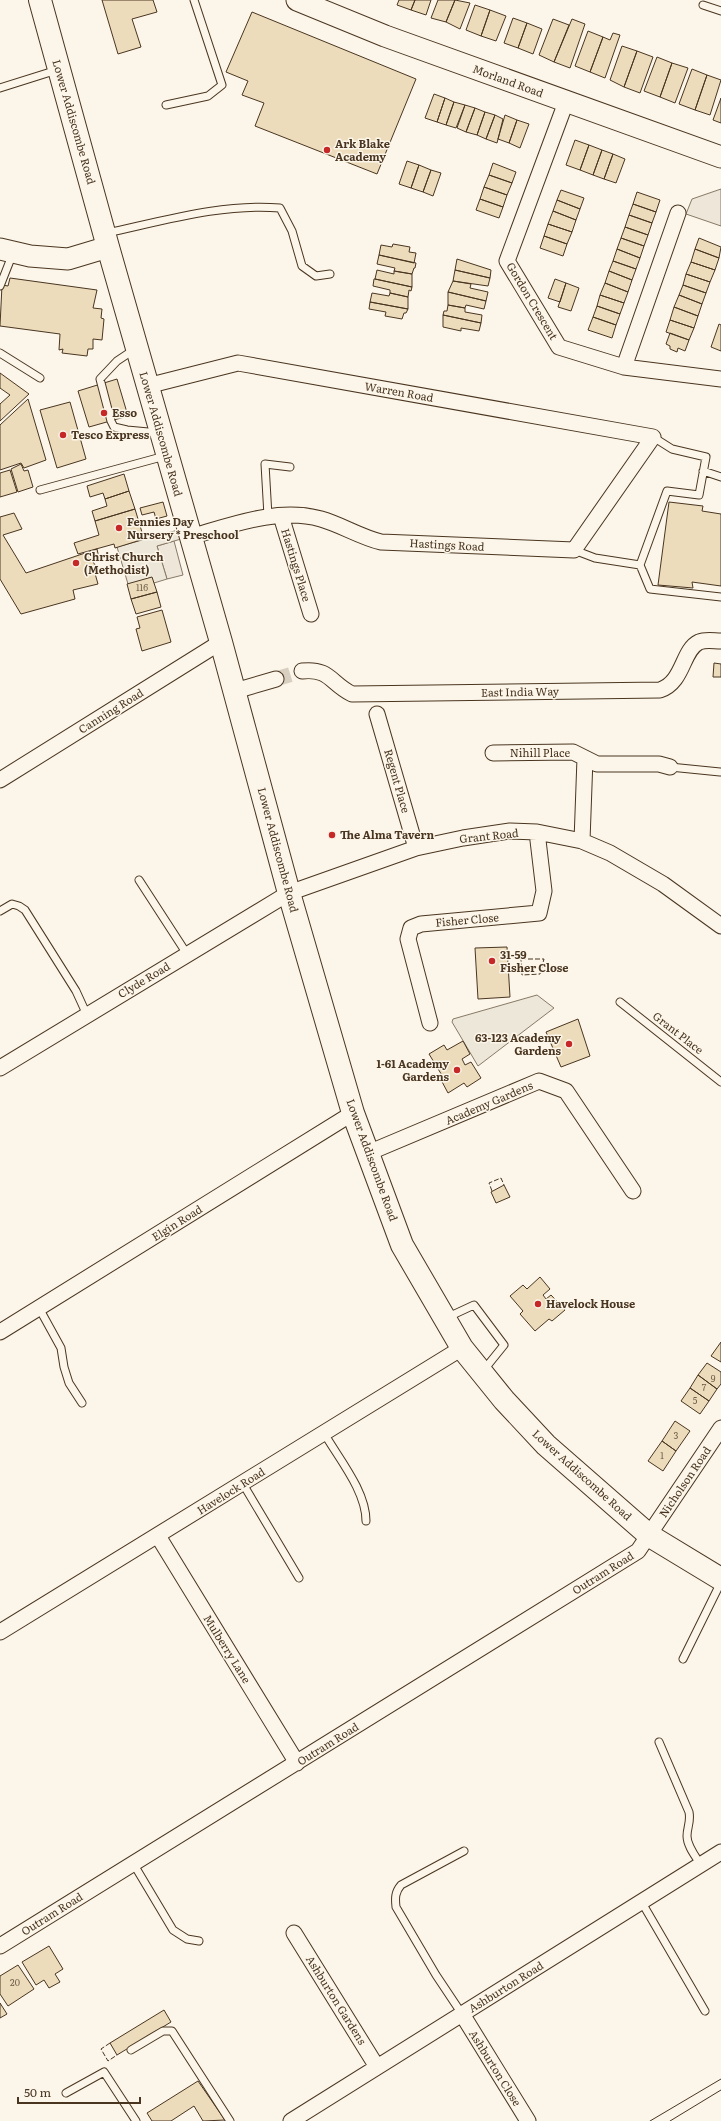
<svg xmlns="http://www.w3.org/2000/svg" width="721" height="2121" font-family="Literata,serif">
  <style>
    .green { fill: #ede6d9; stroke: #887966 }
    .parking { fill: #ede7d9; stroke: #887966 }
    .building { fill: #ecdcbc; stroke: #4a3520 }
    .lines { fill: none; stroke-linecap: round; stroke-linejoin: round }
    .street-tunnel { stroke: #d8cfc1; stroke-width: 15; stroke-dasharray: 15 8; stroke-linecap: butt }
    .lane-casing { stroke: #4a3520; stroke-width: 9 }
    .street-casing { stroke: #4a3520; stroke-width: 17 }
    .secondary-casing { stroke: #4a3520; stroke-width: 23 }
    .primary-casing { stroke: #4a3520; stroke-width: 24 }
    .lane { stroke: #fbf6e9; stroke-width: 7 }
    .street { stroke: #fbf6e9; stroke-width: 15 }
    .secondary { stroke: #fbf6e9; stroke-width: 21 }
    .primary { stroke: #fbf6e9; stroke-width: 22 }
    .tram { stroke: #4a3520; stroke-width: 1 }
    .fence { stroke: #4a3520; stroke-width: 1; stroke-dasharray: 5 2; stroke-linecap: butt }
    .poi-dot { fill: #c62828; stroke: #fbf6e9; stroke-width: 1.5 }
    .labels { text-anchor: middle; stroke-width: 3; stroke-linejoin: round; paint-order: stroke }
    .number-label { font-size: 9px; fill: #725f47 }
    .street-label { font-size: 11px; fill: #4a3520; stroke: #fbf6e9 }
    .poi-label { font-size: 11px; font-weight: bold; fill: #4a3520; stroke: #fbf6e9; text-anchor: start }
  </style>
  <rect width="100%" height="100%" fill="#fbf6e9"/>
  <!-- green -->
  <path class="green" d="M721,189V226L686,214L692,199Z
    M174,541L183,575L167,579L157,546Z"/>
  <!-- parking -->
  <path class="parking" d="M178,530L181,539L157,546L167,579L154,583L128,584L117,547Z
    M537,995L554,1008L478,1066L452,1022L453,1019Z"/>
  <!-- building -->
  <path class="building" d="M102,0H153L157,12L132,19L141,47L118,54Z
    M399,0H415L411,10L397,5Z
    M415,0H431L426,15L411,10Z
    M438,0H455L446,22L431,18Z
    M455,0L470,3L460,29L446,22Z
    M475,5L490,10L481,36L466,30Z
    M490,10L506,16L496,41L481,36Z
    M252,12L416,79L377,174L255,126L264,103L242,95L248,81L226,72Z
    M513,18L527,23L518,48L504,43Z
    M553,19L569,25L554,62L539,55Z
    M572,19L585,24L570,68L554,62Z
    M527,23L542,29L533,54L518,48Z
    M588,31L603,37L590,72L575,66Z
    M613,33L620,35L605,78L590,72L603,37L610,40Z
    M622,46L637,51L624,87L610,80Z
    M637,51L653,57L640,93L624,87Z
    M657,57L672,63L660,97L644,91Z
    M672,63L688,68L675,103L660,97Z
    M692,69L707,75L695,110L679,104Z
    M707,75L721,80L710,115L695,110Z
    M434,94L445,98L437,122L425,118Z
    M445,98L454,102L446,125L437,122Z
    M721,98V123L713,120Z
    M454,102L465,105L456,128L446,125Z
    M465,105L475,108L466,132L457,128Z
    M475,108L485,112L477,135L466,132Z
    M485,112L495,115L486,139L477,135Z
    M495,115L503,119L497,143L486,139Z
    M505,115L517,120L509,143L498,139Z
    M517,120L529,124L520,148L509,143Z
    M575,140L589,145L580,170L566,165Z
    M589,145L602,150L593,175L580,170Z
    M602,150L613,154L604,179L593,175Z
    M613,154L625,159L616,183L604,179Z
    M407,161L419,165L411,188L399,184Z
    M493,163L516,172L512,183L489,175Z
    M419,165L431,170L423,192L411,188Z
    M431,170L441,173L433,196L423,192Z
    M489,175L512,183L507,195L484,187Z
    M484,187L507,195L503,207L480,199Z
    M561,190L584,198L580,209L557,200Z
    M637,192L660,200L656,212L633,204Z
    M480,199L503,207L499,218L476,210Z
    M557,200L580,209L576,220L553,211Z
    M633,204L656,212L652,223L629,215Z
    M553,211L576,220L572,232L548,224Z
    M629,215L652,223L648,235L625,227Z
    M548,224L572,232L567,244L544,236Z
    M625,227L648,235L644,246L621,238Z
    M544,236L567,244L563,256L540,248Z
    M621,238L644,246L640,258L617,249Z
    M699,238L721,247L719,258L695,249Z
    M393,244L410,247L409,252L416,253L414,263L379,255L381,245L392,247Z
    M617,249L640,258L636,269L613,261Z
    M695,249L719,258L715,270L691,262Z
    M379,255L416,263L415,268H414L412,274L394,271L395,268L377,264Z
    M457,259L491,270L490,278L455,270Z
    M613,261L636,269L632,280L609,271Z
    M691,262L715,270L710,282L686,274Z
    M377,270L394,274V271L412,274V287L375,279Z
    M455,270L490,278L488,286L453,281Z
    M609,271L632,280L628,292L605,283Z
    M686,274L710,282L706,293L683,285Z
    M10,278L97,290L93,308L102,309L101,318L104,319L102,340L93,339V349H88L87,356L62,353L63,349L59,350L60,334L0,326L2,285L8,286Z
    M374,279H375L412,287L411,291L409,290L408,297L390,293V290L373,286Z
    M555,279L566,283L560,302L548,298Z
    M453,281L471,284L470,288L488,292L486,301L448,292Z
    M566,283L579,288L571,311L558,307Z
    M605,283L628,292L624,303L600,295Z
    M683,285L706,293L702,304L679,295Z
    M448,292L486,301L484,309L466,305L465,308L448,305Z
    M372,293L389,296L390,293L408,297V309L370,302Z
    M600,295L624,303L620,314L597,306Z
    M679,295L702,304L698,316L674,307Z
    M370,302L408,309L406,313H404L402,319L385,316L386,312L369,309Z
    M448,305L465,308V312L482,315L481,323L443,315L444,311H447Z
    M597,306L620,314L616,325L593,317Z
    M674,307L698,316L694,328L670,320Z
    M443,315L481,323L479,331L461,328V331L443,327Z
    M593,317L616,325L612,338L588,330Z
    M670,320L694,328L689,340L666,332Z
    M719,324L721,325V351L711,347Z
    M670,333L689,340L685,351L678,348L677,352L670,349V346L666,344Z
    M0,373L29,394L0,421V404L10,395L0,388Z
    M117,379L128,416L89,427L78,391Z
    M28,399L46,460L24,468L21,463L0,470V425Z
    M70,402L86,459L57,468L40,410Z
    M21,464L24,471L28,470L33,487L18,492L11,469Z
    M10,470L17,492L0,497V473Z
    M124,474L129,491L105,499L103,493L90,497L87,486Z
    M129,491L135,509L95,521L92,511L107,506L105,499Z
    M163,502L167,516L156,519L154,512L142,515L140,508Z
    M669,502L703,506L702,511L721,514V586L692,582L693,588L658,585Z
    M135,509L144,539L115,548L114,544L78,554L74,543L99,535L95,521Z
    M14,513L22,529L3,535L26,573L97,549L99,558L93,562L98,569L94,570L98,584L73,590L75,599L21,614L0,579V517Z
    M152,577L157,592L131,599L127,584Z
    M157,592L161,607L136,614L131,599Z
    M162,610L171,642L142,651L136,629L140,628L137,617Z
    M714,663L721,664V677H713Z
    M507,947L510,997L478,999L475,948Z
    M578,1019L590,1056L561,1067L546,1032Z
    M463,1041L470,1054L462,1059L465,1065L471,1062L481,1078L467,1087L464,1083L448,1093L440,1078L443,1077L429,1054L444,1045L447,1050Z
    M504,1185L510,1197L496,1203L491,1192Z
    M540,1277L550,1289L543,1295L546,1299L551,1295L565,1310L552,1321L549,1319L535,1331L520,1314L523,1311L510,1296L523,1285L527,1289Z
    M721,1342V1362L711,1356Z
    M707,1363L721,1372V1384L717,1389L698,1375Z
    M698,1375L717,1389L709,1401L690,1388Z
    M690,1388L709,1401L700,1414L681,1401Z
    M675,1421L690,1431L676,1451L662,1441Z
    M662,1441L676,1451L663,1471L648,1461Z
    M49,1946L63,1969L55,1974L60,1982L49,1988L44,1980L36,1985L22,1962Z
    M18,1965L34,1989L8,2006L0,1994V1976Z
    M0,2003L7,2014L0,2018Z
    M164,2010L171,2022L117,2055L110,2043Z
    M198,2081L225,2120L203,2121L194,2106L171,2121H152L147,2113Z"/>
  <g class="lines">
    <!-- street-tunnel -->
    <path class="street-tunnel" d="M276,679L302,671"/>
    <defs>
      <path id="lane" d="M703,5L721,11
        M0,88L57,70
        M166,105L208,96L222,85L194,0
        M107,233C163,221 223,203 280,208L292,231L302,266L316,276L330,274
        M0,286L13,253
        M135,349L117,361L100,379L111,421L114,427L127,430L159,433
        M0,353L40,378
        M653,437L672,449L706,457L699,495L667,491L640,565L650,589L721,597
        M703,471L721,477
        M40,490L165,456
        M268,516L265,464L290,467
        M574,550L595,558L640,565
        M670,767L720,772
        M139,880L187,954
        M0,911L12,904L19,906L25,910L76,991L87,1015
        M620,1002L721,1082
        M39,1308L61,1348L64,1367L69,1383L82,1403
        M446,1318L474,1305L504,1345L483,1371
        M324,1433C339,1459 366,1491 366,1521
        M243,1484L299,1578
        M683,1659L721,1582
        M659,1742L689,1812C691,1822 687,1827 687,1836C687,1846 696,1857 701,1865
        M133,1863L173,1930L187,1939L199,1941
        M641,1901L705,2011
        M462,2014L436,1975L396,1907C395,1898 395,1892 401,1885L464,1851
        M131,2050L163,2031H172L230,2121
        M66,2093L104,2072L136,2121"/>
      <path id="street" d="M566,102L507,261L559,347L624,367L721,379
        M624,367L678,213
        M147,386L238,363L653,437L574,550L381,542C360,537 342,525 321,519C278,507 232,525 190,537
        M281,516L311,614
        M302,671C330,668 330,683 352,694L660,690C684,682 682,650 699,642C706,639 714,641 721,641
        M235,691L276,679
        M377,714L416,848
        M493,753L573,752L597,764H659L670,767
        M0,780L221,642
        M582,841L585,758
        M430,1023L408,939L411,928L421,924L539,913L544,891L537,832
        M0,1068L289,893L416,848L463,838L510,831L537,832L582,841L610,853L663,884L721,926
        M368,1153L539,1081L566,1091L633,1191
        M0,1332L353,1113
        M158,1536L297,1763
        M0,1632L462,1348
        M294,1933L377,2067
        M0,1946L638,1551L721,1428
        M462,2014L528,2121
        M291,2121L721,1852"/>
      <path id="secondary" d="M297,0L385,36L721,157
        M0,249L30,256L68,259L108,247"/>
      <path id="primary" d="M40,0L108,247L221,642L289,893L353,1113L402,1245L462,1348L504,1400L546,1445L650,1536L721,1579"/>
    </defs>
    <!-- lane casing -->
    <use href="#lane" class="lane-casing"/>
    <!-- street casing -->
    <use href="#street" class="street-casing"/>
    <!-- secondary casing -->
    <use href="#secondary" class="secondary-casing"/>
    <!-- primary casing -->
    <use href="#primary" class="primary-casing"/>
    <!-- lane -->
    <use href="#lane" class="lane"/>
    <!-- street -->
    <use href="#street" class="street"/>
    <!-- secondary -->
    <use href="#secondary" class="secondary"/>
    <!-- primary -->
    <use href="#primary" class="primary"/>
    <!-- tram -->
    <path class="tram" d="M650,2121L721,2079
      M670,2121L721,2090"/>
    <!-- fence -->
    <path class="fence" d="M521,959H544L540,974L522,975Z
      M492,1191L489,1183L501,1178L504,1185
      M110,2043L101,2049L108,2061L117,2055"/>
  </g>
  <!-- markers -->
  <g class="poi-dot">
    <circle cx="327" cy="150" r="4"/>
    <circle cx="104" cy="413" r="4"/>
    <circle cx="63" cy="435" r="4"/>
    <circle cx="119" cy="528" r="4"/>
    <circle cx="76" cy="563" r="4"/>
    <circle cx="332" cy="835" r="4"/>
    <circle cx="492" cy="961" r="4"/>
    <circle cx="569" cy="1044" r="4"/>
    <circle cx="457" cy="1070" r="4"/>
    <circle cx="538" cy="1304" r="4"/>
  </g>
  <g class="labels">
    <!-- number labels -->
    <g class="number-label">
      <text x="142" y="591">116</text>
      <text x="713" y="1382">9</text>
      <text x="704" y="1391">7</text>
      <text x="695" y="1404">5</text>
      <text x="676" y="1439">3</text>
      <text x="662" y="1459">1</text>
      <text x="15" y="1986">20</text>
    </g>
    <!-- street labels -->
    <g class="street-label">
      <text transform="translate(508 81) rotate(20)" y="4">Morland Road</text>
      <text transform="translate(74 122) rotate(74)" y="4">Lower Addiscombe Road</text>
      <text transform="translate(532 301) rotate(59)" y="4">Gordon Crescent</text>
      <text transform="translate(399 392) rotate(10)" y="4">Warren Road</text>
      <text transform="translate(161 434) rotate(74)" y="4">Lower Addiscombe Road</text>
      <text transform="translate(447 545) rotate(3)" y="4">Hastings Road</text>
      <text transform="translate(296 565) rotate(73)" y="4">Hastings Place</text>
      <text transform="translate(520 692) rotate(-1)" y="4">East India Way</text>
      <text transform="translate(111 711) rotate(-32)" y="4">Canning Road</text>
      <text x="540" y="757">Nihill Place</text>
      <text transform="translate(397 781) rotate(74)" y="4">Regent Place</text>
      <text transform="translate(489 836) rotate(-6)" y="4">Grant Road</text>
      <text transform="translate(278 850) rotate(75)" y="4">Lower Addiscombe Road</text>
      <text transform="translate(467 920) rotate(-5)" y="4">Fisher Close</text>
      <text transform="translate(144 980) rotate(-31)" y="4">Clyde Road</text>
      <text transform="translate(678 1033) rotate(38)" y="4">Grant Place</text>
      <text transform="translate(489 1103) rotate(-23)" y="4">Academy Gardens</text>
      <text transform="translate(372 1160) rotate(70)" y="4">Lower Addiscombe Road</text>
      <text transform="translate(177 1223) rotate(-32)" y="4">Elgin Road</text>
      <text transform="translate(582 1475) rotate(42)" y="4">Lower Addiscombe Road</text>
      <text transform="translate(685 1482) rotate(-56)" y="4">Nicholson Road</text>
      <text transform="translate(231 1491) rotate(-32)" y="4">Havelock Road</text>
      <text transform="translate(603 1573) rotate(-32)" y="4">Outram Road</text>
      <text transform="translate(227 1649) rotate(58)" y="4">Mulberry Lane</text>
      <text transform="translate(328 1744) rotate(-32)" y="4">Outram Road</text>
      <text transform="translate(52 1914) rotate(-32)" y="4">Outram Road</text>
      <text transform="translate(506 1987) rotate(-32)" y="4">Ashburton Road</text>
      <text transform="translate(336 2000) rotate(58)" y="4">Ashburton Gardens</text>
      <text transform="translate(495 2068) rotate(58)" y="4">Ashburton Close</text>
    </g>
    <!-- poi labels -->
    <g class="poi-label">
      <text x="335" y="148">Ark Blake<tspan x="335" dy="13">Academy</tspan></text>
      <text x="112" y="417">Esso</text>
      <text x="71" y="439">Tesco Express</text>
      <text x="127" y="526">Fennies Day<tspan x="127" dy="13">Nursery * Preschool</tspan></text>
      <text x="84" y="561">Christ Church<tspan x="84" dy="13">(Methodist)</tspan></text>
      <text x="340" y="839">The Alma Tavern</text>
      <text x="500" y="959">31-59<tspan x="500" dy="13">Fisher Close</tspan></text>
      <text x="561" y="1042" text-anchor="end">63-123 Academy<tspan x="561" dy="13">Gardens</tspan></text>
      <text x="449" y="1068" text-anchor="end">1-61 Academy<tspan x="449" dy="13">Gardens</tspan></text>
      <text x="546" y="1308">Havelock House</text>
    </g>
  </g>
  <!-- scale -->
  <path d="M18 2097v6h122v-6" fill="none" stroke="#4a3520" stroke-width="2"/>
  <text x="24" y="2097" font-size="12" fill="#4a3520" stroke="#fbf6e9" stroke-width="3" paint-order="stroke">50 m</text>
</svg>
